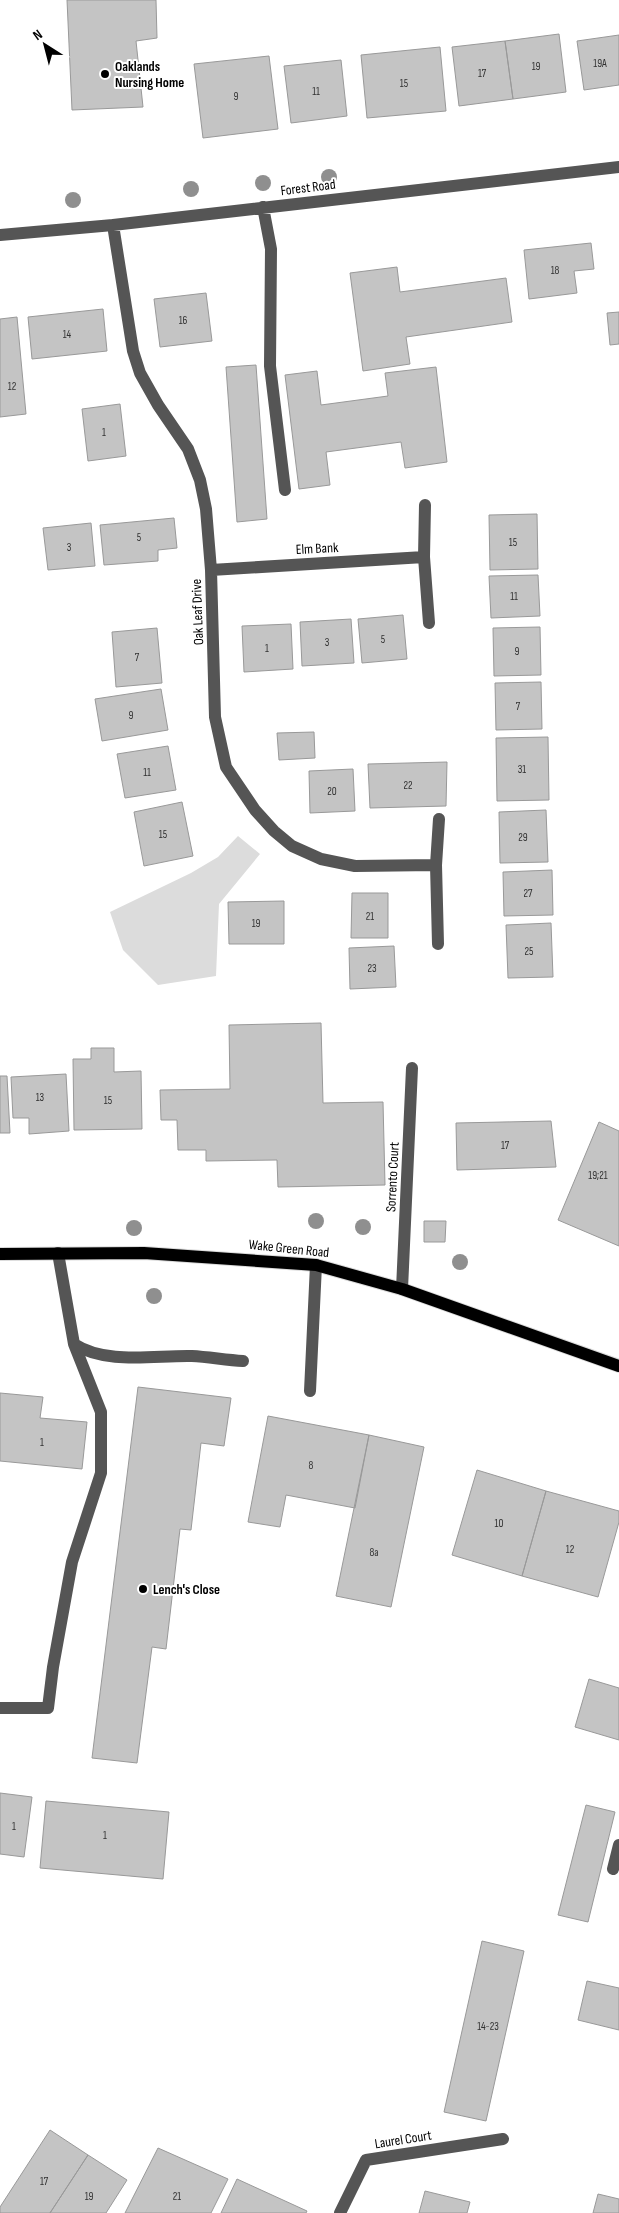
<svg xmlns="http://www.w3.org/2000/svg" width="619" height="2213" font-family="'Sofia Sans Condensed',sans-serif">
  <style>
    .green { fill: #dcdcdc }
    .building { fill: #c4c4c4; stroke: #999 }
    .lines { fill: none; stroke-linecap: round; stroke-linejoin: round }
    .major-casing { stroke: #dbdbdb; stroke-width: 14 }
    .minor { stroke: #555; stroke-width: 12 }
    .major { stroke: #000; stroke-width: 12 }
    .tree { fill: #8f8f8f }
    .poi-dot { fill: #000; stroke: #fff; stroke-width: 2 }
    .labels { text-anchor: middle; stroke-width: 4; stroke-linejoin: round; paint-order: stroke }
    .number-label { font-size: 11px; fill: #313131 }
    .poi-label { font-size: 14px; font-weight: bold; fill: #000; stroke: #fff; text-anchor: start }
    .street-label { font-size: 14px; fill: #000; stroke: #fff }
  </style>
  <rect width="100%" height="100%" fill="#fff"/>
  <!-- green -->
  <path class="green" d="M238,836L260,854L219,904L216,976L158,985L123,950L110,912L191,873L218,857Z"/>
  <!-- building -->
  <path class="building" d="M67,0H156L157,38L136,41L143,107L72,110Z
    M559,34L566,92L513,99L505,41Z
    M619,35V85L584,90L577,41Z
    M505,41L513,99L459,106L452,47Z
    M440,47L446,111L367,118L361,55Z
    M269,56L278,129L203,138L194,64Z
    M341,60L347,116L291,123L284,66Z
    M591,243L594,269L574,271L577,293L529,299L524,250Z
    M397,267L400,292L506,278L512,322L406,337L410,364L363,371L350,273Z
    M206,293L212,341L160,347L154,299Z
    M103,309L107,351L32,359L28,317Z
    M619,312V344L610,345L607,313Z
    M17,317L26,414L0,417V319Z
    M256,365L267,519L237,522L226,367Z
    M436,367L447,462L405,468L401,442L326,452L330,485L299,489L285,375L317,371L321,405L388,396L385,373Z
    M120,404L126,456L88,461L82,409Z
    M537,514L538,569L490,570L489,515Z
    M174,518L177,548L158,550V561L104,565L100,525Z
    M91,523L95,566L48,570L43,528Z
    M538,575L540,616L491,618L489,576Z
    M403,615L407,659L362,663L358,619Z
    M351,619L354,663L302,666L300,622Z
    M291,624L293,669L244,672L242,626Z
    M540,627L541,675L494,676L493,628Z
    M157,628L162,683L116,687L112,632Z
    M541,682L542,729L496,730L495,683Z
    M161,689L168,730L102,741L95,699Z
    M314,732L315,758L279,760L277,733Z
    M548,737L549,800L497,801L496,738Z
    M168,746L176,790L125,798L117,754Z
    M447,762L446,806L370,808L368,764Z
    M353,769L355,811L310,813L309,771Z
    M182,802L193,856L144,866L134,812Z
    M546,810L548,862L500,863L499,812Z
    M552,870L553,915L504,916L503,872Z
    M352,893H388V938H351Z
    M284,901V944H229L228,902Z
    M551,923L553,977L508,978L506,925Z
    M394,946L396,987L350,989L349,948Z
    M321,1023L323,1103L383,1102L385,1185L278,1187L277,1160L206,1161V1150H178L177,1120H161L160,1090L230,1089L229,1025Z
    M91,1048H114V1072L141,1071L142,1129L74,1130L73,1059H91Z
    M66,1074L69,1131L29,1134V1118H13L11,1077Z
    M0,1076H7L10,1133H0Z
    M551,1121L556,1167L457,1170L456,1123Z
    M599,1122L619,1131V1246L558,1220Z
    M424,1221H446L445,1242H424Z
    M138,1387L231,1398L224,1446L201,1443L191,1530L180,1529L166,1649L152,1647L137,1763L92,1758Z
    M0,1393L43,1397L40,1418L87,1422L82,1469L0,1461Z
    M268,1416L369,1435L355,1508L286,1495L280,1527L248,1522Z
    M369,1435L424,1447L391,1607L336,1596Z
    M477,1470L546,1491L522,1576L452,1555Z
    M546,1491L619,1511V1522L598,1597L522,1576Z
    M589,1679L619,1688V1740L575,1727Z
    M0,1793L32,1797L24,1857L0,1854Z
    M46,1801L169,1812L163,1879L40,1868Z
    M586,1805L615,1812L588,1922L558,1915Z
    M482,1941L524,1951L486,2121L444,2112Z
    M587,1981L619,1988V2030L578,2020Z
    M50,2130L88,2155L50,2213H0V2207Z
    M158,2148L228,2179L211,2213H125Z
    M88,2155L127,2180L106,2213H50Z
    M237,2179L307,2211L306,2213H221Z
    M425,2191L470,2202L467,2213H419Z
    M598,2194L619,2199V2213H593Z"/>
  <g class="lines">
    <defs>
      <path id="major" d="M0,1254L144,1253L316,1265L402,1289L619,1366"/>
    </defs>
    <!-- major casing -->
    <use href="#major" class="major-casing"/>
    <!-- minor -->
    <path class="minor" d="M263,207L271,249L270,366L285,490
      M113,225L133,351L140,373L158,405L188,449L200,480L206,509L211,570L215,717L226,767L255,810L274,831L292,846L321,859L355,866L436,865
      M0,235L113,225L619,167
      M425,505L424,557L429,623
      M211,570L424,557
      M438,944L436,865L439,819
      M402,1289L412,1068
      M74,1344C106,1365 155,1355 192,1356C209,1357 226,1360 243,1361
      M310,1391L316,1265
      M0,1708H48L53,1667L72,1562L101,1473V1412L74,1344L58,1253
      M613,1869L619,1845
      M340,2213L366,2160L503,2139"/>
    <!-- major -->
    <use href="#major" class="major"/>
  </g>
  <!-- trees -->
  <g class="tree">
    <circle cx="329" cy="177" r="8"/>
    <circle cx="263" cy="183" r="8"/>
    <circle cx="191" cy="189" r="8"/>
    <circle cx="73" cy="200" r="8"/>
    <circle cx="316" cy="1221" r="8"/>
    <circle cx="363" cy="1227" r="8"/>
    <circle cx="134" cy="1228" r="8"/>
    <circle cx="460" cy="1262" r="8"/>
    <circle cx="154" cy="1296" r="8"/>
  </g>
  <!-- markers -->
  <g class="poi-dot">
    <circle cx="105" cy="74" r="5"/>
    <circle cx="143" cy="1589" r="5"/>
  </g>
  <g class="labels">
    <!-- number labels -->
    <g class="number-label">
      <text x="600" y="67">19A</text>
      <text x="536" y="70">19</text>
      <text x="482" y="77">17</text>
      <text x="404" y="87">15</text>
      <text x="316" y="95">11</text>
      <text x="236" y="100">9</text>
      <text x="555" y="274">18</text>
      <text x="183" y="324">16</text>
      <text x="67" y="338">14</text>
      <text x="12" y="390">12</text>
      <text x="104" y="436">1</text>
      <text x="139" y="541">5</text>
      <text x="513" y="546">15</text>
      <text x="69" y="551">3</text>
      <text x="514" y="600">11</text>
      <text x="383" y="643">5</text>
      <text x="327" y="646">3</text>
      <text x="267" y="652">1</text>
      <text x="517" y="655">9</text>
      <text x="137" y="661">7</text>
      <text x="518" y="710">7</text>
      <text x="131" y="719">9</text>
      <text x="522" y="773">31</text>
      <text x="147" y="776">11</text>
      <text x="408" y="789">22</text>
      <text x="332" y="795">20</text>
      <text x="163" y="838">15</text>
      <text x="523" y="841">29</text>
      <text x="528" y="897">27</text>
      <text x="370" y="920">21</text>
      <text x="256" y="927">19</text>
      <text x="529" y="955">25</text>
      <text x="372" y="972">23</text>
      <text x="40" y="1101">13</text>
      <text x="108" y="1104">15</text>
      <text x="505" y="1149">17</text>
      <text x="598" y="1179">19;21</text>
      <text x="42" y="1446">1</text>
      <text x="311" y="1469">8</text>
      <text x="499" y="1527">10</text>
      <text x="570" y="1553">12</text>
      <text x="374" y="1556">8a</text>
      <text x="14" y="1830">1</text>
      <text x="105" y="1839">1</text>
      <text x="488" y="2030">14-23</text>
      <text x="44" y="2185">17</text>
      <text x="89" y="2200">19</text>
      <text x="177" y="2200">21</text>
    </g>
    <!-- poi labels -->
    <g class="poi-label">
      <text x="115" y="71">Oaklands<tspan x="115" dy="16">Nursing Home</tspan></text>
      <text x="153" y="1594">Lench's Close</text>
    </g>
    <!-- street labels -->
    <g class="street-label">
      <text transform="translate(308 187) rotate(-7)" y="5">Forest Road</text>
      <text transform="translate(317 548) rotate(-3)" y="5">Elm Bank</text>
      <text transform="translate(197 612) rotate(-92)" y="5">Oak Leaf Drive</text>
      <text transform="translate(392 1177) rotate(-87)" y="5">Sorrento Court</text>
      <text transform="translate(289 1248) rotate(6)" y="5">Wake Green Road</text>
      <text transform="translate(403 2139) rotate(-9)" y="5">Laurel Court</text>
    </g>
  </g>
  <!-- north arrow -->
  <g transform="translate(45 45) rotate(324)" stroke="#ffffff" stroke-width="4" paint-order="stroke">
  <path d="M0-4L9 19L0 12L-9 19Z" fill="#000000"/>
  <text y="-8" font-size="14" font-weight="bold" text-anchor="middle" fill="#000000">N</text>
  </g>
</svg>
